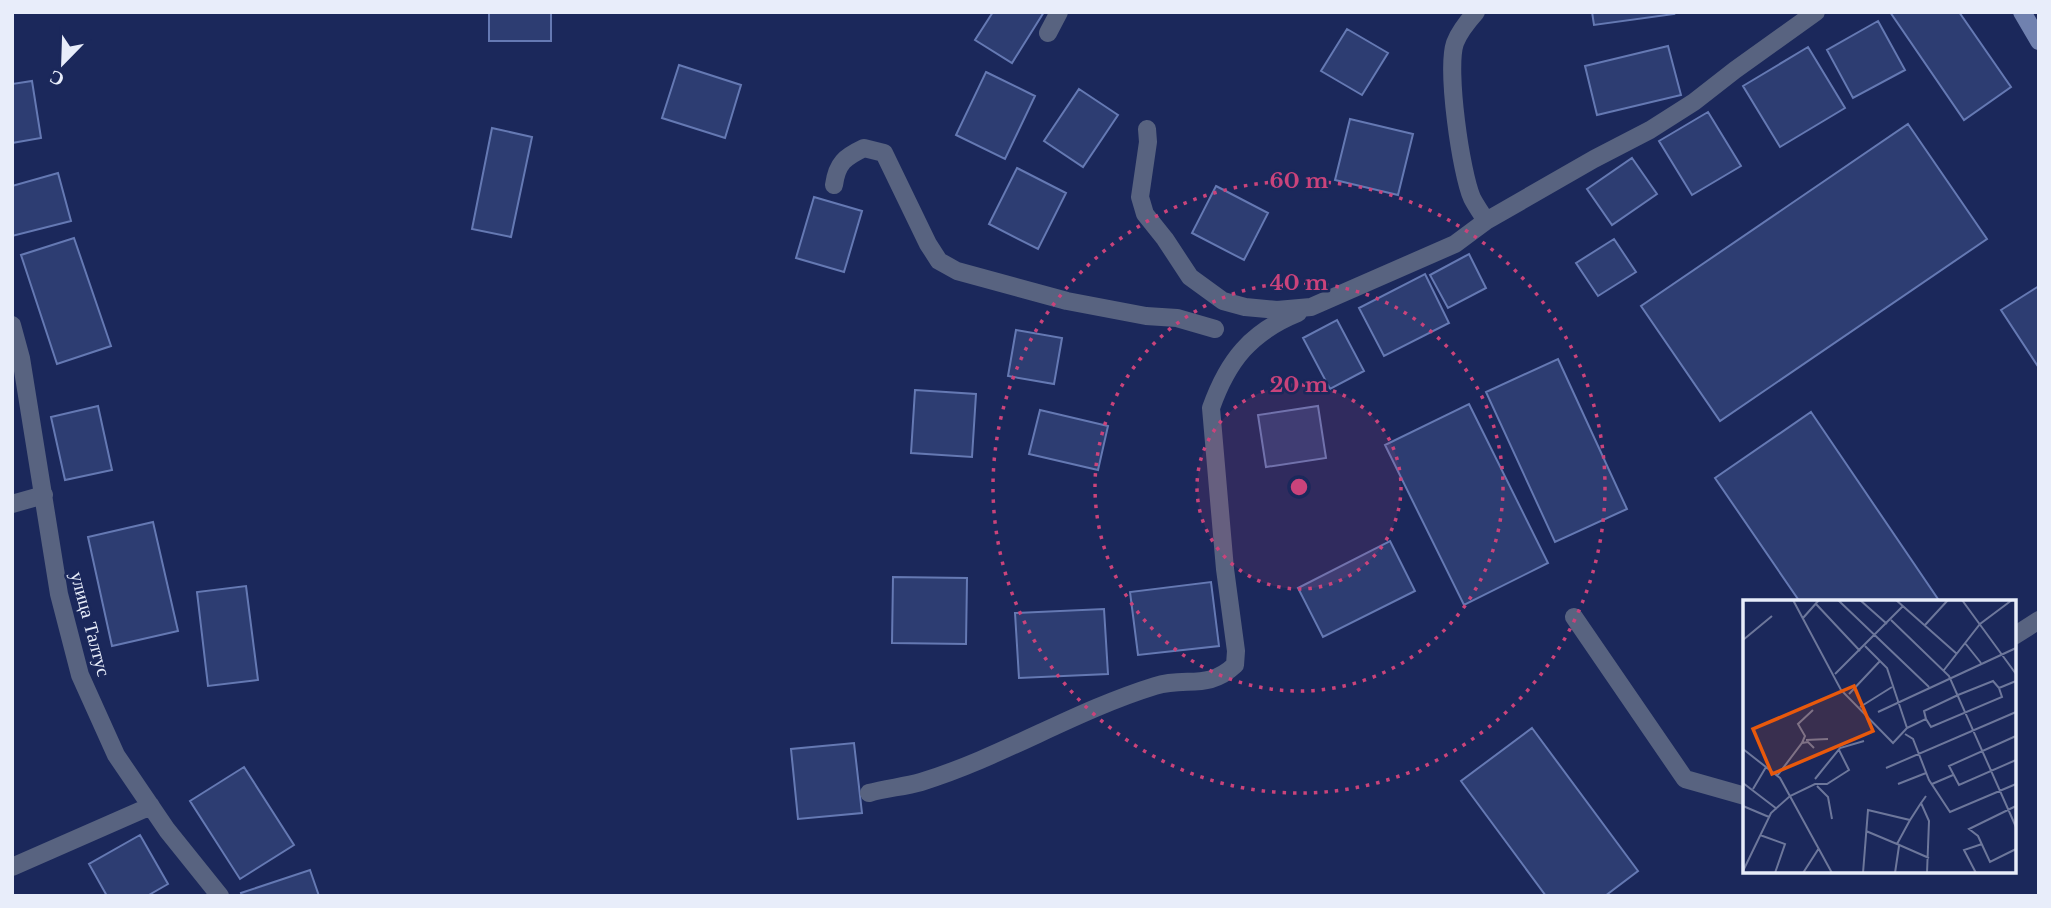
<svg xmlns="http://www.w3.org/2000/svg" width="2051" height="908" font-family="'Libre Baskerville',serif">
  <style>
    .building { fill: #2d3d72; stroke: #6579b3; stroke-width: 2 }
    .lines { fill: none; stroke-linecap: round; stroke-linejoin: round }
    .lane { stroke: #586380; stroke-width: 18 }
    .street { stroke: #586380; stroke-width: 18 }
    .secondary { stroke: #7081af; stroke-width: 18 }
    .ring { fill: none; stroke: #ca437b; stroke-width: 3.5; stroke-dasharray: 3.5 7 }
    .labels { text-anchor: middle; stroke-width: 5; stroke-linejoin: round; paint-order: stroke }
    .street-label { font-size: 19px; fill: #e8edfa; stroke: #1b285b }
    .inset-road { fill: none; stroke: #6d779b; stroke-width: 2 }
    .view { fill: #e8590c; fill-opacity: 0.15; stroke: #e8590c; stroke-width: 3.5 }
    .inset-edge { fill: none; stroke: #e8edfa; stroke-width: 3.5 }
    .centre { fill: #ca437b; stroke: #1b285b; stroke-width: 3.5 }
    .ring-label { font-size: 21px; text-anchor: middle; font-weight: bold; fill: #ca437b; stroke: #1b285b; stroke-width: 5; stroke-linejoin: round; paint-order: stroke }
  </style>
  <rect width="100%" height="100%" fill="#1b285b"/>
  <!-- building -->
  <path class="building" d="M489,12H551V41H489Z
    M993,12H1044L1012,63L975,40Z
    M1592,12H1673L1674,14L1594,25Z
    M1890,12H1959L2011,87L1964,120Z
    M1878,21L1905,70L1853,98L1827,50Z
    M1347,29L1388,53L1362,95L1321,71Z
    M1668,46L1681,95L1597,115L1585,66Z
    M1808,47L1845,108L1780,147L1743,86Z
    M679,65L741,85L725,138L662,118Z
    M986,72L1035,96L1005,159L956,135Z
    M32,81L41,138L12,143V84Z
    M1079,89L1118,115L1083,167L1044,141Z
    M1708,112L1741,166L1692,195L1659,141Z
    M1350,119L1413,134L1398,195L1335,180Z
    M1908,124L1987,239L1720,421L1641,306Z
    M492,128L532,137L511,237L472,229Z
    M1632,158L1657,194L1612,225L1587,189Z
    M1017,168L1066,193L1038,249L989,224Z
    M58,173L71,221L12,236V186Z
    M1216,186L1268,213L1244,260L1192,233Z
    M814,197L862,211L844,272L796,258Z
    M74,238L111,346L57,364L21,255Z
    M1614,239L1636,272L1598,296L1576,263Z
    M1469,254L1486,288L1448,308L1430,275Z
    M1425,274L1449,323L1384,356L1359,308Z
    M2039,286V368L2001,310Z
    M1337,320L1364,371L1330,389L1303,338Z
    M1016,330L1062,338L1054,384L1008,376Z
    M1558,359L1627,509L1555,542L1486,392Z
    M915,390L976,394L972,457L911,453Z
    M1469,404L1548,563L1464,605L1385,445Z
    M98,406L112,470L65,480L51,417Z
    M1318,406L1326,458L1266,467L1258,415Z
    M1040,410L1108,426L1098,470L1029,454Z
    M1811,412L1940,602H1800L1715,478Z
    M153,522L178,631L112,646L88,537Z
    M1390,541L1415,591L1323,637L1298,588Z
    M893,577L967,578L966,644L892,643Z
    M1211,582L1219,646L1138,655L1130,592Z
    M246,586L258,680L208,686L197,592Z
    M1104,609L1108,674L1019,678L1015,613Z
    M1532,728L1638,871L1605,896H1546L1461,781Z
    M854,743L862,813L798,819L791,749Z
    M244,767L294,845L240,879L190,801Z
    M140,835L168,884L147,896H107L89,864Z
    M310,870L319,896H242L241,893Z"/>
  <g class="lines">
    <!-- lane -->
    <path class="lane" d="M1574,617L1685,779L1745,796
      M2014,636L2039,620"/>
    <!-- street -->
    <path class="street" d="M1476,12C1468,21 1459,32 1455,43C1446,69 1461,173 1472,198C1476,206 1482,214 1486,221
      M1048,33L1059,12
      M1147,129L1148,142L1140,197L1145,214L1165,239L1190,277L1223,301L1245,307L1277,310L1311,307L1455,244L1486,221L1594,159L1650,130L1694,102L1735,70L1816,12
      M834,185C837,163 845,157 864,148L884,153L928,244L939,261L957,271L1067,301L1146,316L1177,318L1215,329
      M12,325L21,358L59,594L80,675L116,755L167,830L220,896
      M12,504L44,495
      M869,793C886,788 904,787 921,782C1002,757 1074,711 1155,686C1187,676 1207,691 1235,665L1236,651L1225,569L1211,408C1228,360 1251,332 1298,313
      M12,867L151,806"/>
    <!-- secondary -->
    <path class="secondary" d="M2022,12L2039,41"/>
  </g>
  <!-- distance rings -->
  <circle cx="1299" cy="487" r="102" fill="#ca437b" fill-opacity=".12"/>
  <g class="ring">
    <circle cx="1299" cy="487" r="102"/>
    <circle cx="1299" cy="487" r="204"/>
    <circle cx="1299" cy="487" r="306"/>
  </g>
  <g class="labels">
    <!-- street labels -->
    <g class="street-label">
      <text transform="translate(91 624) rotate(75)" y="7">улица Талтус</text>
    </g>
  </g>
  <!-- overview -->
  <g transform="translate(1743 600)">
    <rect width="273" height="273" fill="#1b285b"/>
    <path class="inset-road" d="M50,0L98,90L150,143L164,128M95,0L186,87M117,0L144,24M153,0L214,54M219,0L273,74M73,4L117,51M60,18L76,0M148,20L206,76L273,227M182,25L205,0M0,40L29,16M222,43L238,63M122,46L144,68L164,128M201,70L237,24L269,0M92,74L160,6M106,94L137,61M117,107L149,87M135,112L273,48M183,119L188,127L259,97L256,88M164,128L183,119L181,111L215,95L250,81L256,88L273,81M162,134L170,139L186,180L207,212L273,184M273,136L206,166L216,185L273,160M63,140L85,139M59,143L62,136L55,124L70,110M0,149L37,178L89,273M143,168L273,112M34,176L59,143L65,142L71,148M72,179L97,148L121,141M0,183L34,209M155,184L183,173M189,184L210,175M74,186L85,197L89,219M10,189L23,167M183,196L178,203L186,221L184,273M0,206L26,217M273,206L226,229L235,236L247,262L273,249M167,220L154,244L186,258M123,231L154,244M17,235L42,244L32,273M0,271L28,213L47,196L72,184H84L106,170L96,150M60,273L76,248M120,273L125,210L167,220L178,203M152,273L156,246M233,273L221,250L239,244"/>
    <path class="view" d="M111,86L130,131L29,174L10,129Z"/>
    <rect width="273" height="273" class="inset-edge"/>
  </g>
  <circle cx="1299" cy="487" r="10" class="centre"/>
  <g class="ring-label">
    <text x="1299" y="188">60 m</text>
    <text x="1299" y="290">40 m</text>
    <text x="1299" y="392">20 m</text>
  </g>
  <!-- border -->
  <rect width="2051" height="908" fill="none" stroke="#e8edfa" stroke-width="28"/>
  <!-- north arrow -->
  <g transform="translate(63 63) rotate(203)" stroke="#1b285b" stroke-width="5" paint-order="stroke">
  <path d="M0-5L12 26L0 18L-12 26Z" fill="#e8edfa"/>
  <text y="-10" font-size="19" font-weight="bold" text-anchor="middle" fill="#e8edfa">С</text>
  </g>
</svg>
